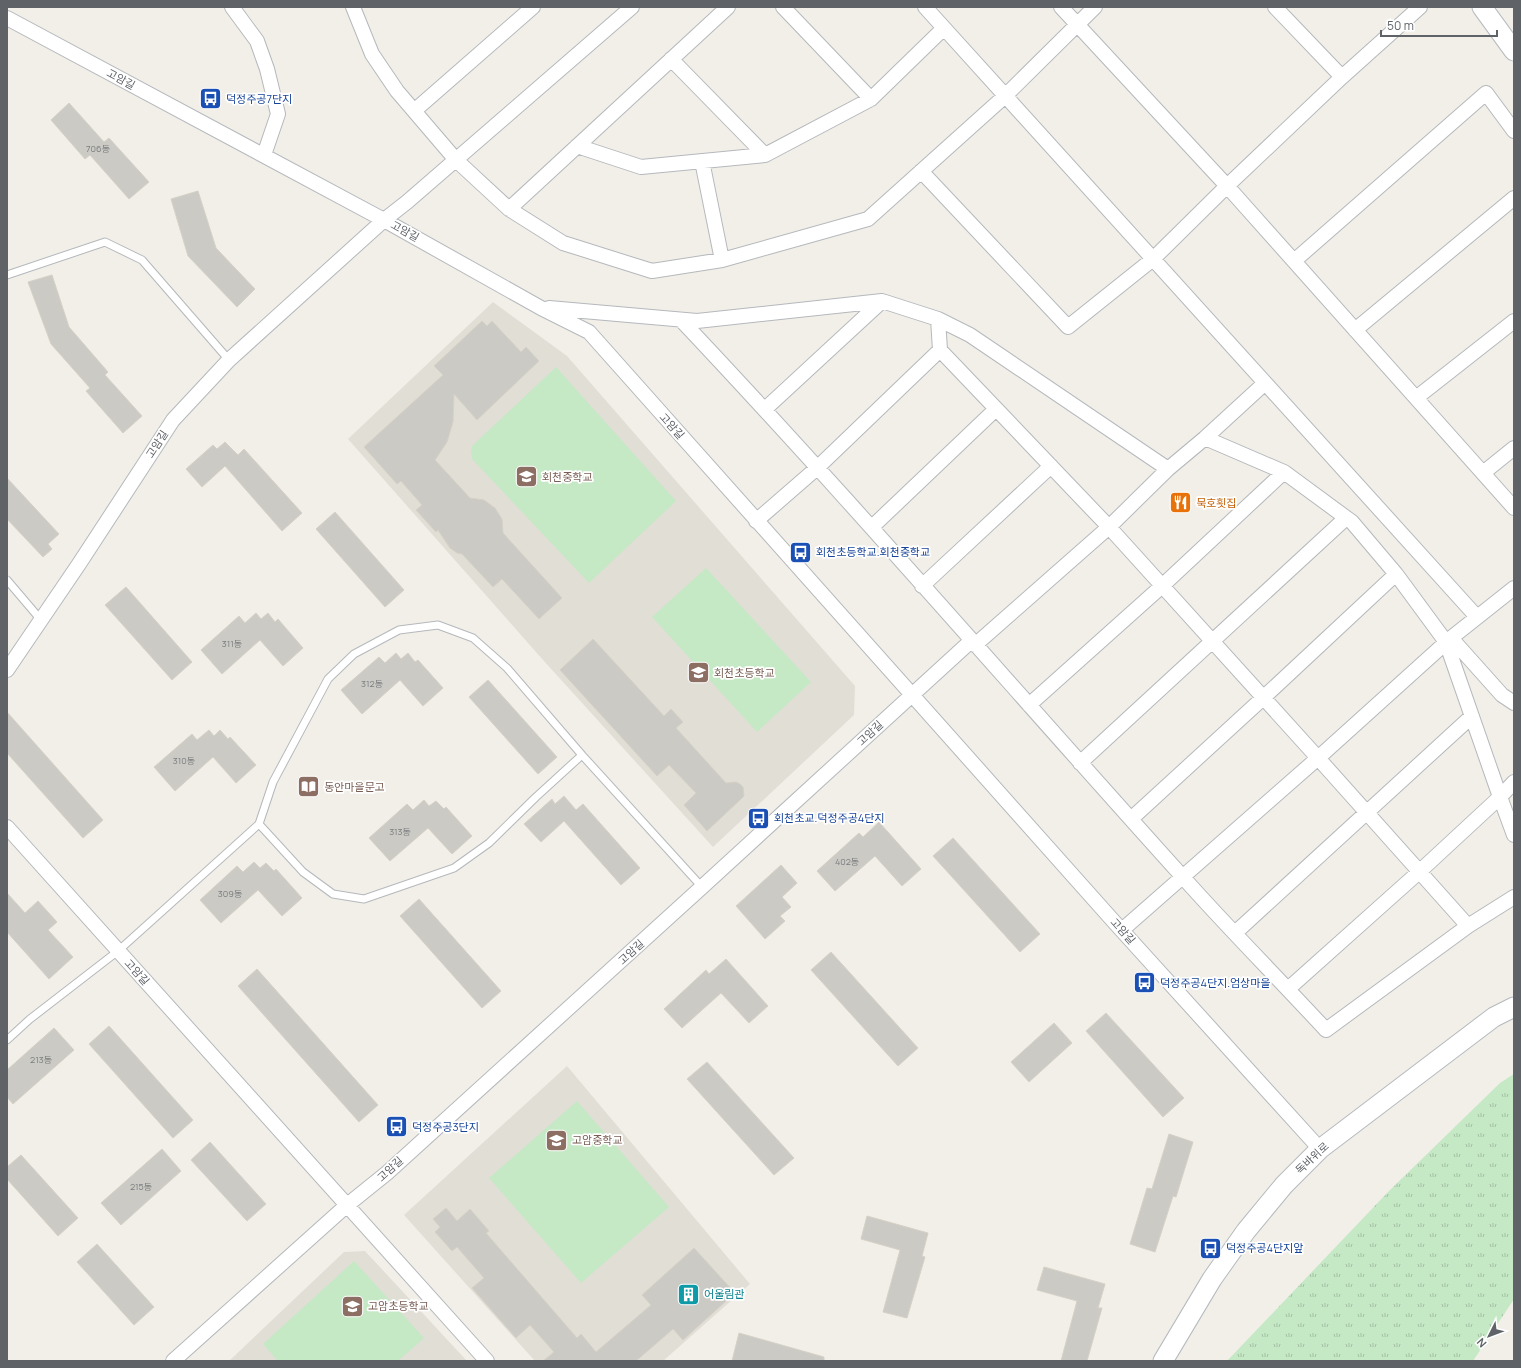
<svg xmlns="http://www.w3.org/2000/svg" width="1521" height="1368" font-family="Manrope,'Noto Sans KR',sans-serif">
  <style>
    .education { fill: #e1ded6 }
    .grass { fill: url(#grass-tufts) }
    .garden { fill: #c5e8c5 }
    .building { fill: #cccac5; stroke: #d6d1c6 }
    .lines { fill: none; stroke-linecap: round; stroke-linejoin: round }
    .service-casing { stroke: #b5b8bc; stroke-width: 9 }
    .minor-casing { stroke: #b5b8bc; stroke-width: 16 }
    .secondary-casing { stroke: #b6babf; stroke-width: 21 }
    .service { stroke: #fff; stroke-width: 7 }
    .minor { stroke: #fff; stroke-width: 14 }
    .secondary { stroke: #fff; stroke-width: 19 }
    .labels { text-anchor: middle; stroke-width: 3.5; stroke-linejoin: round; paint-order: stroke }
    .number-label { font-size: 9px; fill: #7a7d7f }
    .street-label { font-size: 11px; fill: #5f6368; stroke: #fff }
    .transit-label { font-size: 11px; fill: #164399; stroke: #fff; text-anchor: start }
    .education-label { font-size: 11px; fill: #785e54; stroke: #fff; text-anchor: start }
    .food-label { font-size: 11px; fill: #c56008; stroke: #fff; text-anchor: start }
    .culture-label { font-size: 11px; fill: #0d838f; stroke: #fff; text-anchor: start }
  </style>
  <defs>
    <pattern id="grass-tufts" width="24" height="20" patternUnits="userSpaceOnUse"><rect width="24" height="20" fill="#c5e8c5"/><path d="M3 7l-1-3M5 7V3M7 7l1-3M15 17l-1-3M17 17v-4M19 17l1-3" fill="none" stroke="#a3c0a4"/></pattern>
  </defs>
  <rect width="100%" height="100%" fill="#f1efe8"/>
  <!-- education -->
  <path class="education" d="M493,302L567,356L855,686L854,715L713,847L543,660L348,439Z
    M567,1066L750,1284L663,1361H535L404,1215Z
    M365,1251L467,1361H229L344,1252Z"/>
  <!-- grass -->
  <path class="grass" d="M1514,1074V1299L1473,1361H1227L1389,1191L1500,1083Z"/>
  <!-- garden -->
  <path class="garden" d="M556,367L676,501L589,583L472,459L471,451L472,446Z
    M706,568L811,682L757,732L652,617Z
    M577,1101L669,1207L581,1283L489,1178Z
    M354,1261L424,1338L398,1361H278L263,1344Z"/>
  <!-- building -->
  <path class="building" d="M69,103L104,142L109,138L149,182L129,199L90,155L85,159L51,120Z
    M198,191L216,248L255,289L237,307L188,256L171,199Z
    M52,275L69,327L108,372L105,375L142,416L123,433L86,391L90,388L51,344L28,282Z
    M482,321L487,326L492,321L521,352L526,347L539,361L477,420L454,394L453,422L447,442L435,460L470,498L484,500L495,508L502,519L503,533L562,598L539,619L502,579L493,587L462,554L457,553L450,548L438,530L436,532L416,510L422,505L401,481L397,484L364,447L443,375L434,366Z
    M225,442L238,455L244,449L302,513L282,531L225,466L202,487L186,469L213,445L217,449Z
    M7,478L59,534L48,544L52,549L43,557L7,519Z
    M335,512L404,590L385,607L316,529Z
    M126,587L192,662L172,680L105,605Z
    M256,613L261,619L268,613L275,622L278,619L303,648L283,666L260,640L222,674L201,650L239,616L245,623Z
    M593,639L664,716L671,709L683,722L676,728L726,783L736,782L740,784L743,787L744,796L741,799L707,831L684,805L696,793L669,765L657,776L560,670Z
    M396,653L401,659L408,653L415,662L418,660L443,688L423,706L400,680L362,714L341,690L379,657L385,663Z
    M488,680L557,757L538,774L469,697Z
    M7,712L103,820L83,838L7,753Z
    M209,730L214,736L220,730L228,739L230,737L256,765L236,783L213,757L175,791L154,767L192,734L197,740Z
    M564,796L576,810L583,804L640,868L621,885L564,821L541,842L524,824L552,799L555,804Z
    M424,800L429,806L436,801L444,809L446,807L472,836L452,854L428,828L390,861L369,838L407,804L413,810Z
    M879,822L921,869L902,886L875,856L835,891L817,871L859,833L863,837Z
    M953,838L1040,934L1020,952L933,856Z
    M254,862L260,868L266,863L274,871L276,869L302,898L282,916L258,890L221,923L200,900L237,866L243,872Z
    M781,865L797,883L782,897L791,907L780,916L785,921L765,939L736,906Z
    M7,893L25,913L38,901L57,922L48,930L73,957L49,979L7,932Z
    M419,899L501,991L482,1008L400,916Z
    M831,952L918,1048L898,1066L811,970Z
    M726,959L768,1006L749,1023L721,993L682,1028L664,1009L706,970L709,974Z
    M257,969L378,1105L359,1122L238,986Z
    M1106,1013L1184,1098L1163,1117L1086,1031Z
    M1054,1023L1072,1043L1029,1082L1011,1062Z
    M109,1026L193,1120L173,1138L89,1044Z
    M54,1028L74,1050L13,1104L7,1097V1070Z
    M707,1062L794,1158L774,1175L687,1079Z
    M1169,1134L1193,1142L1176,1197L1173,1196L1155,1252L1130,1244L1147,1188L1152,1189Z
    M210,1142L266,1204L247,1221L191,1160Z
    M162,1149L181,1171L121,1225L101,1203Z
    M21,1155L78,1218L58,1236L7,1179V1167Z
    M446,1208L457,1221L470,1209L489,1231L486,1233L577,1338L581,1334L596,1352L651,1305L642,1295L694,1248L735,1293L683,1340L673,1329L636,1361H543L554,1352L530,1325L516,1338L472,1288L484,1278L457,1247L452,1251L435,1232L440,1227L433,1219Z
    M867,1216L928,1233L922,1256L925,1257L907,1318L883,1312L900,1250L861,1239Z
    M97,1244L154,1307L134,1325L77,1262Z
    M1044,1267L1105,1284L1098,1308H1102L1087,1361H1061L1077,1301L1037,1290Z
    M739,1333L824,1357V1361H732Z"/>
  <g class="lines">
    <defs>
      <path id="service" d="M7,275L105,242L142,260L229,360
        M7,580L41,620
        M259,824L303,872L333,894L364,899L454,868L489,843L536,797L582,755
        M7,1040L30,1019L118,951L259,824L273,782L328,679L354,654L399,630L438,625L473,638L507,668L582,755L702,887"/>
      <path id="minor" d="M232,7L257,41L267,69L278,114L264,155
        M353,7L372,54L397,91L456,160L509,209L563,243L652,271L722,260L868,219L1005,96L1095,7
        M783,7L871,99
        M925,7L1477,617
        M1061,7L1227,186L1342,77L1420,7
        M1275,7L1342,77
        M7,18L384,220L407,202L632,7
        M671,59L765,155
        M414,111L533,7
        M577,146L641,167L765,155L871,99L944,28
        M702,161L722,260
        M921,171L1068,327L1153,259L1227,186L1514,508
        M509,209L728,7
        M1294,261L1486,93L1514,131
        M549,308L697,321L882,301L938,319L940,350L1109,527L1168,469
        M938,319L970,335L1168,469L1205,438L1284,472L1352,522L1396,574L1446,642L1500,797L1419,872L1288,989
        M681,320C852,501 1014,690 1181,875C1228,928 1278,978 1326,1030L1468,926L1514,897
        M1355,330L1514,198
        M1416,398L1514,321
        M765,409L882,301
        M1205,438L1265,383
        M1483,473L1514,448
        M756,521L817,468L940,350
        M872,527L996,409
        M922,586L1051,466
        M1451,638L1514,588
        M975,645L1109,527L1318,758L1451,638L1502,695L1514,703
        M7,670L79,564L173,420L229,360L384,220L541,308L589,332L1116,924L1320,1149
        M1029,705L1162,586L1284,472
        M1080,763L1346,518
        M1514,782L1500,797L1514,835
        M1131,819L1263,698L1396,574
        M7,827L487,1361
        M1122,930L1318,758L1468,926
        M1235,933L1471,717
        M173,1361L346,1206L387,1173L702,887L971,641"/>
      <path id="secondary" d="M1482,7L1514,51
        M1163,1361L1212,1279L1246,1231L1284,1185L1320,1149L1494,1017L1514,1007"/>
    </defs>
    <!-- service casing -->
    <use href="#service" class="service-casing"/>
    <!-- minor casing -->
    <use href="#minor" class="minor-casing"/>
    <!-- secondary casing -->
    <use href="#secondary" class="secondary-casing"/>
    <!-- service -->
    <use href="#service" class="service"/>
    <!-- minor -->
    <use href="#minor" class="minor"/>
    <!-- secondary -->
    <use href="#secondary" class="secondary"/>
  </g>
  <!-- icons -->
  <defs>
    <symbol id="bus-square" viewBox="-11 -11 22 22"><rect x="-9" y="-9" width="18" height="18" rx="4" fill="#1a4fb4" stroke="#fff"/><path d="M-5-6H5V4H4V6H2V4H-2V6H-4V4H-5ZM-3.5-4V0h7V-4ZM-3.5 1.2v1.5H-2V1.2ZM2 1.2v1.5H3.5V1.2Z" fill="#fff"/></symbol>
    <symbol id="school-square" viewBox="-11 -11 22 22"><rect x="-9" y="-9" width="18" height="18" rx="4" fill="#8d6e63" stroke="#fff"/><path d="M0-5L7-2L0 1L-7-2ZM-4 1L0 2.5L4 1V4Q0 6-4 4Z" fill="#fff"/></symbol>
    <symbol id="restaurant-square" viewBox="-11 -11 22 22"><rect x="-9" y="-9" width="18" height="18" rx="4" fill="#e8710a" stroke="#fff"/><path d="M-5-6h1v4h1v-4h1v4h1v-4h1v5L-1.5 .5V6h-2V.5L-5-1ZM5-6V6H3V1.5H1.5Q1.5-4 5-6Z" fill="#fff"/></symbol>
    <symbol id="library-square" viewBox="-11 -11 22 22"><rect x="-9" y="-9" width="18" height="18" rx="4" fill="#8d6e63" stroke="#fff"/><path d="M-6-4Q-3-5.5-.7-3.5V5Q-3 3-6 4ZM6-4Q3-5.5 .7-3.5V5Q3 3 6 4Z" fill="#fff"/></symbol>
    <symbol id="building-square" viewBox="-11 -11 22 22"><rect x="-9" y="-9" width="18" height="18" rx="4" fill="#0f9aa8" stroke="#fff"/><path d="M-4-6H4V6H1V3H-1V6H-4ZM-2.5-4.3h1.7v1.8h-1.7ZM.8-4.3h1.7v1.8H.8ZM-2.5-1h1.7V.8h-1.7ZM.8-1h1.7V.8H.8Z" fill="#fff"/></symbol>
  </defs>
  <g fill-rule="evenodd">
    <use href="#bus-square" x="198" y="86" width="25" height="25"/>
    <use href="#school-square" x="514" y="464" width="25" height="25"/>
    <use href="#restaurant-square" x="1168" y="490" width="25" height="25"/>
    <use href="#bus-square" x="788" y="540" width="25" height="25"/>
    <use href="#school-square" x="686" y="660" width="25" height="25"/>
    <use href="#library-square" x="296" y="774" width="25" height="25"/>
    <use href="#bus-square" x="746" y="806" width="25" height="25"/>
    <use href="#bus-square" x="1132" y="970" width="25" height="25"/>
    <use href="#bus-square" x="384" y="1114" width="25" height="25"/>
    <use href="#school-square" x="544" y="1128" width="25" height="25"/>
    <use href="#bus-square" x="1198" y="1236" width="25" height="25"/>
    <use href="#building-square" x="676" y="1282" width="25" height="25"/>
    <use href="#school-square" x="340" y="1294" width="25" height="25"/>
  </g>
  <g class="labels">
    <!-- number labels -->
    <g class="number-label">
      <text x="98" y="152">706동</text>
      <text x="232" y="647">311동</text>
      <text x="372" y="687">312동</text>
      <text x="184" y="764">310동</text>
      <text x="400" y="835">313동</text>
      <text x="847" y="865">402동</text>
      <text x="230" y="897">309동</text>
      <text x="41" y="1063">213동</text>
      <text x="141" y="1190">215동</text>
    </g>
    <!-- street labels -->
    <g class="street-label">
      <text transform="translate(121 79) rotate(28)" y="4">고암길</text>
      <text transform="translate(405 231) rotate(29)" y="4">고암길</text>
      <text transform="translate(672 426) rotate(48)" y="4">고암길</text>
      <text transform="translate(157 444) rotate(-57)" y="4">고암길</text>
      <text transform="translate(870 733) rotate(-43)" y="4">고암길</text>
      <text transform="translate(1123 931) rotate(48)" y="4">고암길</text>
      <text transform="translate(631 952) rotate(-42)" y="4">고암길</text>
      <text transform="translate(137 972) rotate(48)" y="4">고암길</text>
      <text transform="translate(1312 1158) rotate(-43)" y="4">독바위로</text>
      <text transform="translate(390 1169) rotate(-42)" y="4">고암길</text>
    </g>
    <!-- transit labels -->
    <g class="transit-label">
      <text x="226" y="103">덕정주공7단지</text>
      <text x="816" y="556">회천초등학교.회천중학교</text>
      <text x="774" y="822">회천초교.덕정주공4단지</text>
      <text x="1160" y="987">덕정주공4단지.엄상마을</text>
      <text x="412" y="1131">덕정주공3단지</text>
      <text x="1226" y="1252">덕정주공4단지앞</text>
    </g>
    <!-- education labels -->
    <g class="education-label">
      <text x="542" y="481">회천중학교</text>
      <text x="714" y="677">회천초등학교</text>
      <text x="324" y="791">동안마을문고</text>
      <text x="572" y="1144">고암중학교</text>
      <text x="368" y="1310">고암초등학교</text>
    </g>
    <!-- food labels -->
    <g class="food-label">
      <text x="1196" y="507">묵호횟집</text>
    </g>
    <!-- culture labels -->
    <g class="culture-label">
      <text x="704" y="1298">어울림관</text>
    </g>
  </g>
  <!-- border -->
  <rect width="1521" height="1368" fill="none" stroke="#5f6368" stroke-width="16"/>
  <!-- north arrow -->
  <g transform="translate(1489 1336) rotate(228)" stroke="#ffffff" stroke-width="3" paint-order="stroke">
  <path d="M0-3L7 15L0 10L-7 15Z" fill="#5f6368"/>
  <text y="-6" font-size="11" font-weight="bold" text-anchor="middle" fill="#5f6368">N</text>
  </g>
  <!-- scale -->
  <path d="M1381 30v6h116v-6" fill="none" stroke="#5f6368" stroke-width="2"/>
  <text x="1387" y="30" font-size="12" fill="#5f6368" stroke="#ffffff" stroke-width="3" paint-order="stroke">50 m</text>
</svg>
